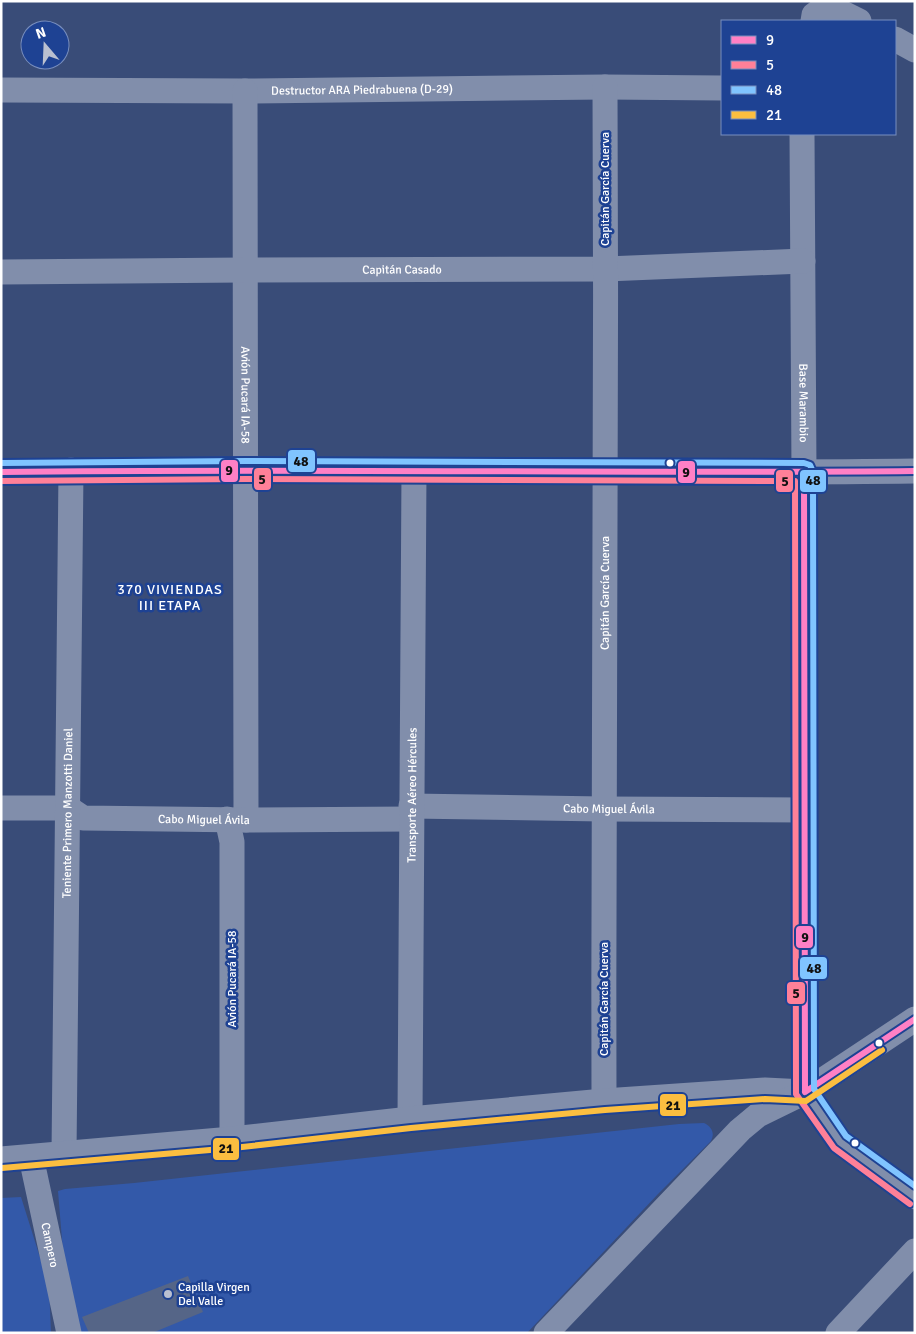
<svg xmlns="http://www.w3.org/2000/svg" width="916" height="1334" font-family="Signika,sans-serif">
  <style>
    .green { fill: #3359a9 }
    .building { fill: #556587 }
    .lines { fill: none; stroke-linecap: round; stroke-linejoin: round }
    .minor { stroke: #818eab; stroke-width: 25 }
    .bus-1-casing { stroke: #1e4293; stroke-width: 10 }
    .bus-2-casing { stroke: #1e4293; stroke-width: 10 }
    .bus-3-casing { stroke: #1e4293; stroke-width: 10 }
    .bus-4-casing { stroke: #1e4293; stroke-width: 10 }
    .bus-1 { stroke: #ff80c5; stroke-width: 6 }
    .bus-2 { stroke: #ff8098; stroke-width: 6 }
    .bus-3 { stroke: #80c4ff; stroke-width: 6 }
    .bus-4 { stroke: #fbbe40; stroke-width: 6 }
    .bus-dot { fill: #fff; stroke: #1e4293; stroke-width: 2 }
    .poi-dot { fill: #bac0d0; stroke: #1e4293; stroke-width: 2 }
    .labels { text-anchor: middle; stroke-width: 5; stroke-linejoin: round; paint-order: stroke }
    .street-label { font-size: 12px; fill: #fff; stroke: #1e4293 }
    .poi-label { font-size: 12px; fill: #fff; stroke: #1e4293; text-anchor: start }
    .neighbourhood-label { font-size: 14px; letter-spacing: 1px; fill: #fff; stroke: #1e4293 }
    .line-badge { stroke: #1e4293; stroke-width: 2 }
    .pale-badge-label { font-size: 14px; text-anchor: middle; font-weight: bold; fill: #111 }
  </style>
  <rect width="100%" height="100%" fill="#394c78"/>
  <!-- green -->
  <path class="green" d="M704,1123C712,1127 715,1133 711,1141L658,1194L527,1333H80L64,1264L58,1191L65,1189L134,1183L679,1124Z
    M21,1197L49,1286L51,1333H1V1198Z"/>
  <!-- building -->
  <path class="building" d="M188,1276L203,1312L152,1333H89L82,1317Z"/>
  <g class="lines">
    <!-- minor -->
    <g class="minor">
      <path d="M813,21L814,15L827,5L859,21"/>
      <path d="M895,39L915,50"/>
      <path id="s1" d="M1,90L245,91L605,87L722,88"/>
      <path id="s2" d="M245,91L246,820"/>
      <path id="s3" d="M802,134L804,472L805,1092"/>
      <path id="s4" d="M1,272L244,270L606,269L803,261"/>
      <path d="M1,472C306,466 610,475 915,471"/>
      <path id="s5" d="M411,806L603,809L805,810"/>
      <path id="s6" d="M1,808H68L83,818L246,820L411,819"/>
      <path d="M227,819L232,842V1139"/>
      <path d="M805,1092L840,1142L915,1197"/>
      <path id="s7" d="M604,1101C603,763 607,425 605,87"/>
      <path id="s8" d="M410,1119L414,471"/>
      <path id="s9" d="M64,1154L71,470"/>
      <path id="s10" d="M31,1157L69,1333"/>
      <path d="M1,1159L232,1139L410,1119L604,1101L765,1090L805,1092"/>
      <path d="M546,1333L740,1130L758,1115L805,1092L915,1019"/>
      <path d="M838,1333L915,1251"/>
    </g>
    <defs>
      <path id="bus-1" d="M1,472C306,468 610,474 915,471
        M804,472L805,1092
        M805,1092L915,1019"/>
      <path id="bus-2" d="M1,481L245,479L795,481L796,1094L834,1148L910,1204"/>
      <path id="bus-3" d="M1,463L245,461L804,463L810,465L813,472L814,1089L846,1136L915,1186"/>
      <path id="bus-4" d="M2,1168L233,1148L411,1128L605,1110L765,1099L806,1101L882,1050"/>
    </defs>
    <!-- bus-1 casing -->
    <use href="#bus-1" class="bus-1-casing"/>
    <!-- bus-2 casing -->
    <use href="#bus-2" class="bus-2-casing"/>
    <!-- bus-3 casing -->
    <use href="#bus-3" class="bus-3-casing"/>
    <!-- bus-4 casing -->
    <use href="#bus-4" class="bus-4-casing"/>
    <!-- bus-1 -->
    <use href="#bus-1" class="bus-1"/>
    <!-- bus-2 -->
    <use href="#bus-2" class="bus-2"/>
    <!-- bus-3 -->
    <use href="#bus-3" class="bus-3"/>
    <!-- bus-4 -->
    <use href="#bus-4" class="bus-4"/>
  </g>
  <!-- markers -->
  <g class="bus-dot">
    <circle cx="670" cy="463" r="4.5"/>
    <circle cx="879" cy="1043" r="4.5"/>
    <circle cx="855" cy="1143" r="4.5"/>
  </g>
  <circle class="poi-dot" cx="168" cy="1294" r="5"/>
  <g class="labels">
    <!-- street labels -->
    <g class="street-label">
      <text dy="4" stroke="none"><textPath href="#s1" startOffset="361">Destructor ARA Piedrabuena (D-29)</textPath></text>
      <text transform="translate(605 189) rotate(-90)" y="4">Capitán García Cuerva</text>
      <text dy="4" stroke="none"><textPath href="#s4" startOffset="401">Capitán Casado</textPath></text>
      <text dy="4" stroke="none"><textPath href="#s2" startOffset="304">Avión Pucará IA-58</textPath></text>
      <text dy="4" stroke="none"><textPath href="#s3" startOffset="269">Base Marambio</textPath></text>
      <text dy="4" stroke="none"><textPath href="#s7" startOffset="508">Capitán García Cuerva</textPath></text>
      <text dy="4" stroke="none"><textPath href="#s8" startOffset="324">Transporte Aéreo Hércules</textPath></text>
      <text dy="4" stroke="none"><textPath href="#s5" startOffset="198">Cabo Miguel Ávila</textPath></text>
      <text dy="4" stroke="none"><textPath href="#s9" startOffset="341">Teniente Primero Manzotti Daniel</textPath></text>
      <text dy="4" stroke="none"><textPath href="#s6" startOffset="206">Cabo Miguel Ávila</textPath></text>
      <text transform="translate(232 979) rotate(-90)" y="4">Avión Pucará IA-58</text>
      <text transform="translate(604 999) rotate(-90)" y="4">Capitán García Cuerva</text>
      <text dy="4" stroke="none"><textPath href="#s10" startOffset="90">Campero</textPath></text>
    </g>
    <!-- poi labels -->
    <g class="poi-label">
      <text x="178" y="1291">Capilla Virgen<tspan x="178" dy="14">Del Valle</tspan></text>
    </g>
    <!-- neighbourhood labels -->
    <g class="neighbourhood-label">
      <text x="170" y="594">370 VIVIENDAS<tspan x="170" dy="16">III ETAPA</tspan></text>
    </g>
  </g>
  <g class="line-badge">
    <rect x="287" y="449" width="29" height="24" rx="5" fill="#80c4ff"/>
    <rect x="220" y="459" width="19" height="24" rx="5" fill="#ff80c5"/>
    <rect x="677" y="460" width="19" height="24" rx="5" fill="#ff80c5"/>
    <rect x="253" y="467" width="19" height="24" rx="5" fill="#ff8098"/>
    <rect x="799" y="469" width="28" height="24" rx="5" fill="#80c4ff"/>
    <rect x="775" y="469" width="19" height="24" rx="5" fill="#ff8098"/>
    <rect x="795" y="925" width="19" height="24" rx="5" fill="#ff80c5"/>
    <rect x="799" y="956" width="29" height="24" rx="5" fill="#80c4ff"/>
    <rect x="786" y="981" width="20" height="24" rx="5" fill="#ff8098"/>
    <rect x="659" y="1093" width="28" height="24" rx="5" fill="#fbbe40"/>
    <rect x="212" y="1137" width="28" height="24" rx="5" fill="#fbbe40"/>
  </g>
  <g class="pale-badge-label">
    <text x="301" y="466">48</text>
    <text x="229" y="475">9</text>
    <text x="686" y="477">9</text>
    <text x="262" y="484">5</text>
    <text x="813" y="485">48</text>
    <text x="785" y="486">5</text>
    <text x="805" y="942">9</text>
    <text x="814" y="973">48</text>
    <text x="796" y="998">5</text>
    <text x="673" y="1110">21</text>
    <text x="226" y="1153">21</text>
  </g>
  <!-- border -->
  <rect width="916" height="1334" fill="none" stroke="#ffffff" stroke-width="5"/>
  <!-- legend -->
  <rect x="721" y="20" width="175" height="115" fill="#1e4293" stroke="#788ebe"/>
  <rect x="731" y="36" width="25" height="8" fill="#ff80c5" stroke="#788ebe"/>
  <text x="766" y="45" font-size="15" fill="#ffffff">9</text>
  <rect x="731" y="61" width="25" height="8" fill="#ff8098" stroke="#788ebe"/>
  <text x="766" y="70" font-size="15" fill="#ffffff">5</text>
  <rect x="731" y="86" width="25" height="8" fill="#80c4ff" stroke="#788ebe"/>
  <text x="766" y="95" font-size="15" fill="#ffffff">48</text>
  <rect x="731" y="111" width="25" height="8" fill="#fbbe40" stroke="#788ebe"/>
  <text x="766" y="120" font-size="15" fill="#ffffff">21</text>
  <!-- north arrow -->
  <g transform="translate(45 45) rotate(341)"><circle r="24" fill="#1e4293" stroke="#788ebe"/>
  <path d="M0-4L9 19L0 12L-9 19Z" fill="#bac0d0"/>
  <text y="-8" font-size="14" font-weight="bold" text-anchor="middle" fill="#ffffff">N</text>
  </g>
</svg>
